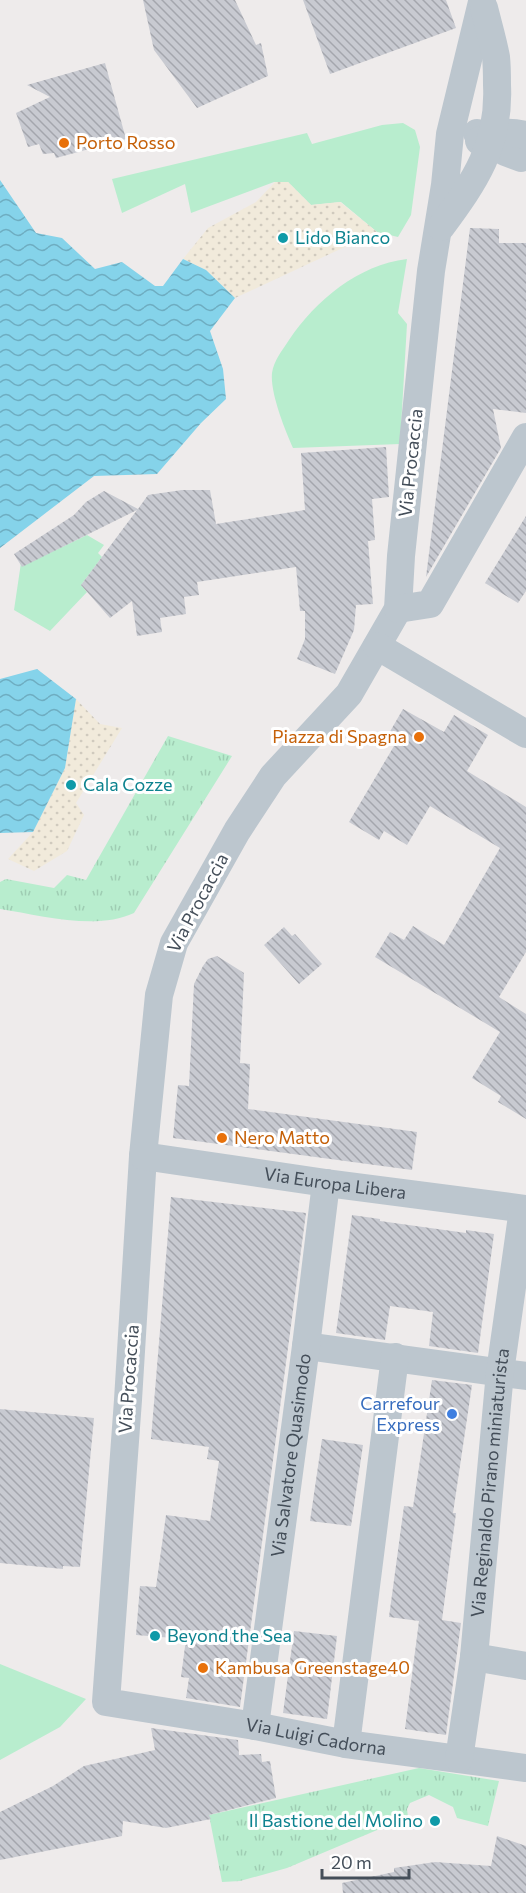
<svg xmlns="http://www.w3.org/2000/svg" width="526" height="1893" font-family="Commissioner,sans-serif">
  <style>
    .green { fill: #b8edce }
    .sand { fill: url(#sand-dots) }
    .park { fill: url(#park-tufts) }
    .water { fill: url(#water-waves) }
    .building { fill: url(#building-back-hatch) }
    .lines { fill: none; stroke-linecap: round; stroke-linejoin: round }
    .street { stroke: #bcc6ce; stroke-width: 28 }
    .food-dot { fill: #e8710a; stroke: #fff; stroke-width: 2 }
    .culture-dot { fill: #0f9aa8; stroke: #fff; stroke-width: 2 }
    .shop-dot { fill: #3f7fe0; stroke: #fff; stroke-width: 2 }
    .labels { text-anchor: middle; stroke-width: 6; stroke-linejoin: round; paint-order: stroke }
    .food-label { font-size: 18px; fill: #c56008; stroke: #fff; text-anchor: start }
    .culture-label { font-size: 18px; fill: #0d838f; stroke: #fff; text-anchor: start }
    .street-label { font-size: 18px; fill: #444e59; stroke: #fff }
    .shop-label { font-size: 18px; fill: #366cbe; stroke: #fff; text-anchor: end }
  </style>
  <defs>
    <pattern id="sand-dots" width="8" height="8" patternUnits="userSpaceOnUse" patternTransform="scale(1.5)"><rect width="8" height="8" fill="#f1eadb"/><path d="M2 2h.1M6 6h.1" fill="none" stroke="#d0cabe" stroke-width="1.8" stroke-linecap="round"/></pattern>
    <pattern id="park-tufts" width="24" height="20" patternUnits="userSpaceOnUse" patternTransform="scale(1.5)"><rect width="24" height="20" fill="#b8edce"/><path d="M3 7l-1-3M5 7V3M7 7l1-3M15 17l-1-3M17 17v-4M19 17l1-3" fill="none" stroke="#9fcdb3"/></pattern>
    <pattern id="water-waves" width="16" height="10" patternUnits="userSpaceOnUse" patternTransform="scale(1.5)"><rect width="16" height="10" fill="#85d3ea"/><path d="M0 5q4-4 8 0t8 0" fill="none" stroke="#6eadc1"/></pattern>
    <pattern id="building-back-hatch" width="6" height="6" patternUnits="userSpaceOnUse" patternTransform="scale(1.5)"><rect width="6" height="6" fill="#c8cad1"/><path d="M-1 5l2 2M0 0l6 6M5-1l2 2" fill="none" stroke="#a4a6ad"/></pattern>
  </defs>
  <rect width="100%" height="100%" fill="#eeebeb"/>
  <!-- green -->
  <path class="green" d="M403,123L415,130L420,147L411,215L398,237L377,232L341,202L311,205L288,182H274L191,213L185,184L122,213L112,179L307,133L312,144L382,125Z
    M407,259L398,313L407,324L400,444L293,448C285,430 270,393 272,373C274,360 282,351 289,340C316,300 358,265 407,259Z
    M87,535L104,545L98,553L102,557L81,585L87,592L50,631L14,610L22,556L52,542L56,550Z
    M0,1664L86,1699L60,1727L0,1760Z"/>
  <!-- sand -->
  <path class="sand" d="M275,182H288L311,205L340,202L377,232L235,298L206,270L183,259L208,228L256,202Z
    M76,699L100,724L122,728L76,803L84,815L67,851L34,871L8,859L33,832L65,768Z"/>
  <!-- park -->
  <path class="park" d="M168,736L232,756L134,913C96,931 40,915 0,909V882L6,879L54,888L67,875L86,880Z
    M419,1768L499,1781L488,1826L457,1818L453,1807L429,1795L410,1803L407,1809L408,1817L287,1868L240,1881L222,1882L209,1815Z"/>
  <!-- water -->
  <path class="water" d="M0,180L36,233L62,238L95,269L122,262L155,286H163L183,259L206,270L235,298L210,331L223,369L226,399L201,423L157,474L94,476L0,548Z
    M37,669L76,699L65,768L33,832L0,833V679Z"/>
  <!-- building -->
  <path class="building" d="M143,0H235L256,45L261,43L268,76L197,108L154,50Z
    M303,0H446L456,28L330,74Z
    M105,63L126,139L56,158L54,153L43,154L39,144L28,147L16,113L50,97L27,85Z
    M470,228L499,229V243H526V413L493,409L501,448L426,577Z
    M386,447L389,497L372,499L375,540L368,541L373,604L356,605L354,630L335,674L297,659L305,639V611H300L296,567L197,582L199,595L184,597L186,614L160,618L162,632L137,636L132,601L110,618L81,585L137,510L22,567L14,554L74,515L86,502L104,491L138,509L148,495L182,490H210L216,524L305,510L301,453Z
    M526,516V591L518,603L485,583Z
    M403,709L444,732L454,715L488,735L467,771L526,807V952L499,997L526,1014V1119L498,1102L501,1096L472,1078L500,1032L375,957L390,932L404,940L413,926L444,945L500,848L430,806L407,845L384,831L379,840L349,822L397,741L388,735Z
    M284,927L292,936L295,934L322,964L299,984L264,945Z
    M217,956L244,973L240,1063L250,1064L248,1109L417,1132L412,1170L173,1138L178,1085L189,1086L194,984L203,966L208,959Z
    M171,1197L306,1213L240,1707L186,1698L189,1678L181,1677L186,1639L136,1635L140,1586L156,1587L166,1515L210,1521L219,1461L207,1459L209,1447L151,1439Z
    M352,1215L380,1219V1221L466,1233V1230L494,1234L478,1353L429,1346L433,1312L390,1306L385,1340L336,1333Z
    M432,1380L472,1385L453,1513H456L442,1620L461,1623L446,1735L405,1729L419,1621L389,1617L404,1506L413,1507Z
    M0,1409L94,1418L80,1567L63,1566V1569L0,1563Z
    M322,1439L363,1445L351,1526L310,1521Z
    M294,1631L337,1636L327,1719L283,1713Z
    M151,1728L238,1740L239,1755L261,1754L262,1762L270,1761L276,1798L209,1815L211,1819L166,1828L123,1821L122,1836L0,1860V1812L53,1786L84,1766L155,1750Z
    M497,1836L526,1846V1893H343L342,1883L394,1872V1868L435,1862L491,1866Z"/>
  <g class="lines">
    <!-- street -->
    <g class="street">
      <path id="s1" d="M482,2L450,134L445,185L431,271L401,556L398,609L349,694L273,776L237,831L174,943L159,995L143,1156L128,1400L106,1702L255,1726L346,1744L526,1768"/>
      <path d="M477,133L505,152L521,158"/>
      <path d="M479,141C495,132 509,131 526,135"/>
      <path d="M441,227C475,181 500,145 497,85C497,76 497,66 496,57C493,41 488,24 484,8"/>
      <path d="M398,609L430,604L526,437"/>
      <path d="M377,646L526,734"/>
      <path id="s2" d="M143,1156L326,1183L526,1209"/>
      <path d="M306,1346L526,1376"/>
      <path d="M474,1657L526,1666"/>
      <path id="s3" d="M255,1726L306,1346L326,1183"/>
      <path d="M346,1744L395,1357"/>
      <path id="s4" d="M459,1759L474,1657L500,1372L523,1209"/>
    </g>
  </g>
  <!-- markers -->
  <g class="food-dot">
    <circle cx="64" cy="143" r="6"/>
    <circle cx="419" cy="737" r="6"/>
    <circle cx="222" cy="1138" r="6"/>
    <circle cx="203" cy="1668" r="6"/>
  </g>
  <g class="culture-dot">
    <circle cx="283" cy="238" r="6"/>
    <circle cx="71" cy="785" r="6"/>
    <circle cx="155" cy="1636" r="6"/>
    <circle cx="435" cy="1821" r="6"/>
  </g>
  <circle class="shop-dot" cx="452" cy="1414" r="6"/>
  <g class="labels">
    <!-- food labels -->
    <g class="food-label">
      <text x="76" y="149">Porto Rosso</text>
      <text x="407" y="743" text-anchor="end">Piazza di Spagna</text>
      <text x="234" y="1144">Nero Matto</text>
      <text x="215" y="1674">Kambusa Greenstage40</text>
    </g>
    <!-- culture labels -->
    <g class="culture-label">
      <text x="295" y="244">Lido Bianco</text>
      <text x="83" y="791">Cala Cozze</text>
      <text x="167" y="1642">Beyond the Sea</text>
      <text x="423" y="1827" text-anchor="end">Il Bastione del Molino</text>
    </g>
    <!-- street labels -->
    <g class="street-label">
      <text transform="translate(411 463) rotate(-84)" y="6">Via Procaccia</text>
      <text transform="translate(198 903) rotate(-62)" y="6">Via Procaccia</text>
      <text dy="6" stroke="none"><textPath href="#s2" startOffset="194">Via Europa Libera</textPath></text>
      <text transform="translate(129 1379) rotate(-86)" y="6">Via Procaccia</text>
      <text dy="6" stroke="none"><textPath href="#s3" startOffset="273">Via Salvatore Quasimodo</textPath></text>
      <text dy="6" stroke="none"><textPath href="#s4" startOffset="278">Via Reginaldo Pirano miniaturista</textPath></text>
      <text dy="6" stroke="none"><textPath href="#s1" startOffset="1994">Via Luigi Cadorna</textPath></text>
    </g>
    <!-- shop labels -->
    <g class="shop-label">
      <text x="440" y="1410">Carrefour<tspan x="440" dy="21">Express</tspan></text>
    </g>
  </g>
  <!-- scale -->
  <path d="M322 1869v9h87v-9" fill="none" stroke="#444e59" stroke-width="3"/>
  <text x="331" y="1869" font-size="18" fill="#444e59" stroke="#ffffff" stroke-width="4.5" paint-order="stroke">20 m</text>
</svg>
